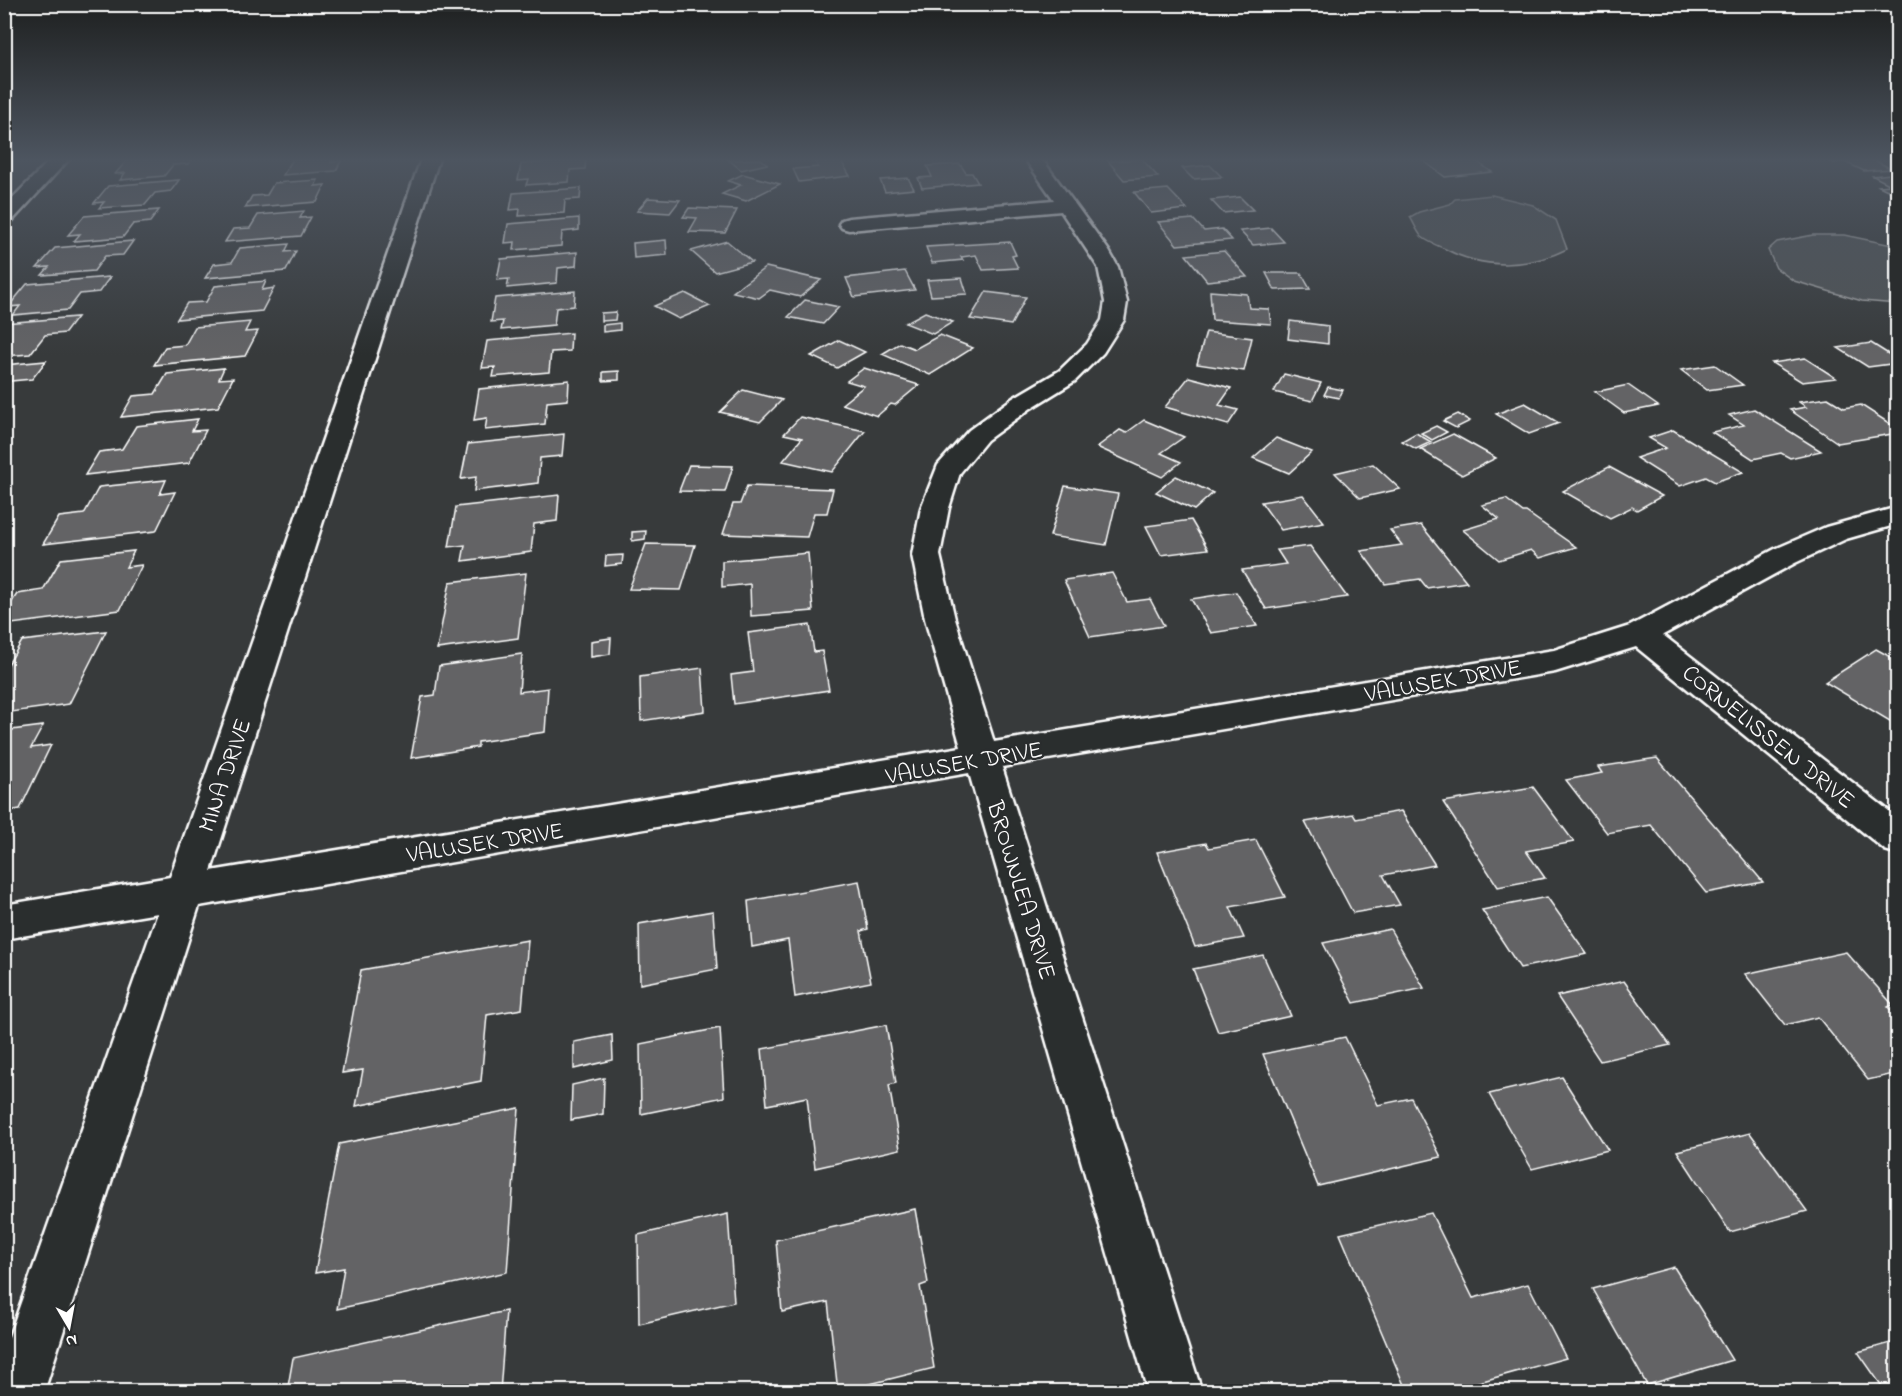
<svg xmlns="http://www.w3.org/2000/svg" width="1902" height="1396" font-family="'Indie Flower',sans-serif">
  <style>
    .green { fill: #505354; stroke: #a8a9aa; stroke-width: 1.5 }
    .building { fill: #636465; stroke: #fff; stroke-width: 1.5 }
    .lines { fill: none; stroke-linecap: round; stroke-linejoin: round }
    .street-casing { stroke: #fff; stroke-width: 5 }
    .street { fill: #2a2d2e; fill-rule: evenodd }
    .labels { text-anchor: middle; stroke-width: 4.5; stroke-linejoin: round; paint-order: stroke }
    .street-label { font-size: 24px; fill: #fff; stroke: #2a2d2e }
  </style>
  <rect width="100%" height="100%" fill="#373a3b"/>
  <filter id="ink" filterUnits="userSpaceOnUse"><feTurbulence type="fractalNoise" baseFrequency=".0167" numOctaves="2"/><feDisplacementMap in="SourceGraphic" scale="12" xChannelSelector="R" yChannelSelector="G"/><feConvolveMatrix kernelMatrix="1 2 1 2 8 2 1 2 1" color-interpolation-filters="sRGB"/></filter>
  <g filter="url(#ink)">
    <!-- green -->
    <path class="green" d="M1492,195L1533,205L1556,220L1567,249C1527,269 1482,269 1443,248C1436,245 1428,242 1422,237C1417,232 1414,223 1410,217L1419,212L1450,204L1455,199Z
      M1813,235H1844L1897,246V304L1862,301L1794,281L1776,268L1768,250L1777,242Z"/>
    <!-- building -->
    <path class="building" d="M128,159H192L188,164L173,165L164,176L120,180L125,173L115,174Z
      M293,159H333L331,162L341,161L336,171L283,175Z
      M586,159L585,169L570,170L569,182L526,185L528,179L518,180L521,164Z
      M761,159L767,164L741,170L729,160Z
      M840,159L850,176L799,182L793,169L818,167L815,160Z
      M1142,159L1158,177L1124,180L1108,161Z
      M1421,159H1473L1492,172L1445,177Z
      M1825,159H1872L1892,169L1864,171L1845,162L1833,163Z
      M960,164L966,173H972L978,183L922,188L918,178L932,177L927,166Z
      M1210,165L1222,177L1193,179L1182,168Z
      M1898,173V195L1879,186L1891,185L1873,176Z
      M743,174L780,184L746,201L722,194L741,185L728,181Z
      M908,178L914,189L885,192L880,180Z
      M179,180L171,191L155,193L145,205L99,208L104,202L94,203L108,186Z
      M318,180L315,186L325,185L317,202L245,208L252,196L267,195L274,183Z
      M581,188L580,199L565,200L564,213L519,216L520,209L510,210L513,193Z
      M1168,189L1187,209L1151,213L1134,192Z
      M1240,197L1253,210L1223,213L1211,200Z
      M648,198L680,200L670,213L637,211Z
      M689,208L737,210L725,233L689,232L697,218L683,217Z
      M159,210L150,222L133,224L123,237L74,241L80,234L68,235L84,216Z
      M304,211L300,218L311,217L301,236L225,242L233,229L250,228L258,215Z
      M579,218V230L562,232L561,246L514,250L515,242L505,243L508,224Z
      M1193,219L1204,231L1222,229L1232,240L1177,245L1158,222Z
      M1271,228L1284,242L1253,245L1240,231Z
      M666,240L667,255L634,258L633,243Z
      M133,241L123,255L105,256L94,271L42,275L49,267L37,268L55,248Z
      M727,241L752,262L715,272L691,251Z
      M1010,242L1016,255L1012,256L1018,268L983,270L976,255L961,257L963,260L932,263L926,247Z
      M289,244L285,252L296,251L286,271L205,278L214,264L232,262L240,248Z
      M1224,251L1247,277L1207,281L1186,255Z
      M577,252L576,266L558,268L557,283L507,288L509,279L497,280L501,259Z
      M766,267L821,280L800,297L770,290L759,298L733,292Z
      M905,271L915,290L854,297L846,278Z
      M1266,273H1301L1310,289L1275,290Z
      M110,277L99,292L80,294L68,310L13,315L20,306L8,307L27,284Z
      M962,278L967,294L931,296L927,280Z
      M266,281L262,290L274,288L262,311L177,319L187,303L206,302L215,286Z
      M575,291L574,306L556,308L554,325L501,330L503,321L491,322L495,298Z
      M1210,291L1247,294L1249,308L1269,309L1271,324L1212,320Z
      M986,292L1026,297L1011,325L970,319Z
      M685,293L710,306L679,319L654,306Z
      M805,300L839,307L823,324L788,317Z
      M616,312L615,320L601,321V313Z
      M925,312L953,322L933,334L905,323Z
      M77,317L65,333L45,335L30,354L4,356V323Z
      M1290,321L1328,326V344L1288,339Z
      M250,322L245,332L258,331L245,356L154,365L165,347L185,345L195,327Z
      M620,323V330L603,332V325Z
      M1206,332L1252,338L1244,371L1197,364Z
      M571,333L570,351L551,352L549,372L493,377L495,367L482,368L487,341Z
      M940,335L973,348L930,375L882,354L900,343L915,349Z
      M839,340L865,352L837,368L811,356Z
      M1871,343L1898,360V363L1868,367L1838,348Z
      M1805,358L1836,378L1802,382L1772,363Z
      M46,361L32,379L11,381L4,390V365Z
      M1715,365L1743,385L1707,390L1681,370Z
      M224,368L219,379L233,378L218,407L121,417L133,396L155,394L167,374Z
      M864,368L919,385L895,405L891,404L877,416L842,404L864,386L847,381Z
      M619,371V380L603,381V372Z
      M1284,374L1321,383L1312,401L1274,392Z
      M1189,377L1231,388L1219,405L1238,410L1228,425L1165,407Z
      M569,380L568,400L547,402L545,424L485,430L487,418L474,420L479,389Z
      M1628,385L1658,406L1624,413L1595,392Z
      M1328,387L1343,390L1339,398L1324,395Z
      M743,390L782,400L760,422L720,412Z
      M1828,398L1844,408L1861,405L1898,429V433L1838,443L1790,410L1806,407L1799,402Z
      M1525,403L1559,423L1529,434L1496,414Z
      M1754,409L1821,451L1790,458L1781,453L1753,459L1712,432L1744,425L1729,415Z
      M1458,414L1470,421L1456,428L1443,421Z
      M800,417L865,431L832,472L783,461L802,438L784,434Z
      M198,419L192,431L206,430L189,463L85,475L99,452L122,449L136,426Z
      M1144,420L1184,437L1161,453L1181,462L1162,477L1097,447L1120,430L1126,433Z
      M1436,426L1447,432L1432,440L1421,433Z
      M1673,430L1743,472L1715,482L1706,477L1680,486L1636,458L1666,448L1649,438Z
      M1416,433L1431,442L1416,449L1402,441Z
      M564,434L562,456L540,458L538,483L474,491L476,477L461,479L468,444Z
      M1453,434L1496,458L1462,475L1420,449Z
      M1276,438L1312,452L1289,473L1253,458Z
      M1373,464L1400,489L1360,498L1335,473Z
      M689,465L733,466L725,492L679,491Z
      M1609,467L1662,496L1637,510L1632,507L1610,518L1563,491Z
      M1176,476L1213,493L1194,510L1156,492Z
      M166,480L160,494L175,492L156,531L43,544L59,517L84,514L99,487Z
      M747,486L833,489L827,513H814L807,537L723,534L733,504H740Z
      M1065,486L1118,494L1106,545L1050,536Z
      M559,495L557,521L534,524L531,552L462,561L465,545L449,547L456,507Z
      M1303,495L1324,522L1281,530L1261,502Z
      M1506,499L1523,512H1526L1576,547L1540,558L1531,550L1499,560L1463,530L1499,519L1482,505Z
      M1191,520L1208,549L1161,555L1146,526Z
      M1421,525L1467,582L1427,588L1420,579L1385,584L1361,551L1402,545L1390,530Z
      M646,531L645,539L632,541V532Z
      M646,544L695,545L681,590L629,589Z
      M1310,546L1347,597L1266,609L1242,570L1286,564L1277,550Z
      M134,551L126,567L142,565L120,610L4,625V614L17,594L43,590L61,559Z
      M808,553L813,611L751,616L750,584L722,587V561Z
      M623,555L622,564L605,566L606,556Z
      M526,573L518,638L437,649L450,582Z
      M1112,573L1127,602L1150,599L1164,626L1090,637L1064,580Z
      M1236,592L1257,626L1211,633L1191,599Z
      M810,625L814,652L822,651L829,690L734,704L731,675L753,672L748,633Z
      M106,631L69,704L4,713V671L22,641Z
      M611,638L610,654L591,657V641Z
      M1876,649L1898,661V726L1825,682Z
      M522,654L519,692L548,688L545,732L478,742V747L411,758L422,697L435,695L439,666Z
      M702,668L705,711L641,721L640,677Z
      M43,726L31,748L51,745L20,809L4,812V731Z
      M1657,758L1763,882L1706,893L1651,825L1607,833L1566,780L1602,773L1598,767Z
      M1533,787L1574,842L1526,851L1545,878L1498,887L1443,802Z
      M1401,811L1435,865L1383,875L1400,905L1353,913L1305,822L1353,814L1356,819Z
      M1256,840L1285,897L1230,907L1244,938L1195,947L1157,852L1206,843L1209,848Z
      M859,881L868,929L861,931L871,982L795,997L788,940L752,947L748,901Z
      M1547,897L1587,954L1520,968L1482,910Z
      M713,911L717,969L640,984L639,924Z
      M1390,929L1424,988L1354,1003L1323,943Z
      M528,940L522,1009L487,1015L481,1081L356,1106L363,1070L342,1073L361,970Z
      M1846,952L1893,1005L1888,1007L1898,1018V1073L1868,1080L1818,1017L1785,1025L1745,974Z
      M1263,955L1291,1016L1218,1032L1193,969Z
      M1624,981L1670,1045L1600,1061L1557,996Z
      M886,1025L896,1083L889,1085L900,1149L815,1168L807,1097L767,1105L762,1049Z
      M720,1028L724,1097L641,1114L640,1044Z
      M612,1035L613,1060L574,1069V1042Z
      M1345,1037L1378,1105L1411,1098L1441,1157L1318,1186L1263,1054Z
      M1562,1077L1608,1150L1532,1169L1489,1094Z
      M604,1078L603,1114L571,1120L572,1085Z
      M519,1108L507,1272L337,1309L344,1268L315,1273L339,1144Z
      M1750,1133L1807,1211L1730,1232L1677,1151Z
      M915,1209L928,1283L920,1286L934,1368L838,1392L828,1302L782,1312L776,1240Z
      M1431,1213L1473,1298L1528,1284L1566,1358L1443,1392H1407L1340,1234Z
      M728,1214L734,1302L639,1324L638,1235Z
      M1674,1267L1732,1360L1647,1385L1593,1289Z
      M506,1311L500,1392H287L293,1358Z
      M1898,1341V1392H1886L1858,1352Z"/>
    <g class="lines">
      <defs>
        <path id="street" d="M51,159H69L11,222L4,224V207Z
          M421,159H439L211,871L961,747L925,619L912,555L921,508L938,465L969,430L1013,398L1059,371L1087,344L1102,320L1105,302L1098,267L1061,211L849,230L842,228L839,224L842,220L849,218L1054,200L1025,159H1042L1109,251L1118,267L1127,302L1124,320L1103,353L1075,381L1031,408L987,440L960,473L949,508L940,555L955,619L994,742L1554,650L1630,626L1775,549L1826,527L1898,507V524L1846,539L1795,563L1663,635L1898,818V854L1885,850L1636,647L1555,672L1002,767L1202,1392H1148L969,773L199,906L44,1392H4V1351L158,913L4,939V905L170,877Z"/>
      </defs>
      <!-- street casing -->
      <use href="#street" class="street-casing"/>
      <!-- street -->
      <use href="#street" class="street"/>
    </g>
  </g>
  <!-- sky -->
  <linearGradient id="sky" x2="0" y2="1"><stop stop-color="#1e2020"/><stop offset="0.45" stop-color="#4d5560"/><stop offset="1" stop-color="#4d5560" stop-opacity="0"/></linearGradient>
  <rect width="1902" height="355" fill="url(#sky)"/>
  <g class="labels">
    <!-- street labels -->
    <g class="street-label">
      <text transform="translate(1443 680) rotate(-10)" y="8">VALUSEK DRIVE</text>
      <text transform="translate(1769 736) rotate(39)" y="8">CORNELISSEN DRIVE</text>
      <text transform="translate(964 762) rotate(-10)" y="8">VALUSEK DRIVE</text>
      <text transform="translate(224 775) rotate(-71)" y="8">MINA DRIVE</text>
      <text transform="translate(485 842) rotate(-9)" y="8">VALUSEK DRIVE</text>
      <text transform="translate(1022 890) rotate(73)" y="8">BROWNLEA DRIVE</text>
    </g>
  </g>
  <!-- margin -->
  <rect width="1902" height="1396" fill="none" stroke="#2a2d2e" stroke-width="24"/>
  <rect x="12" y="12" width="1878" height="1372" fill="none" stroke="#fff" stroke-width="2" filter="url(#ink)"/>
  <!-- north arrow -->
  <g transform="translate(69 1327) rotate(170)" stroke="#2a2d2e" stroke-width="4.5" paint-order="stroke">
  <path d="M0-4.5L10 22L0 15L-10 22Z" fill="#ffffff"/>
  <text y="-9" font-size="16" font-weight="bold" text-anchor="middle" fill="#ffffff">N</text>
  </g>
</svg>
